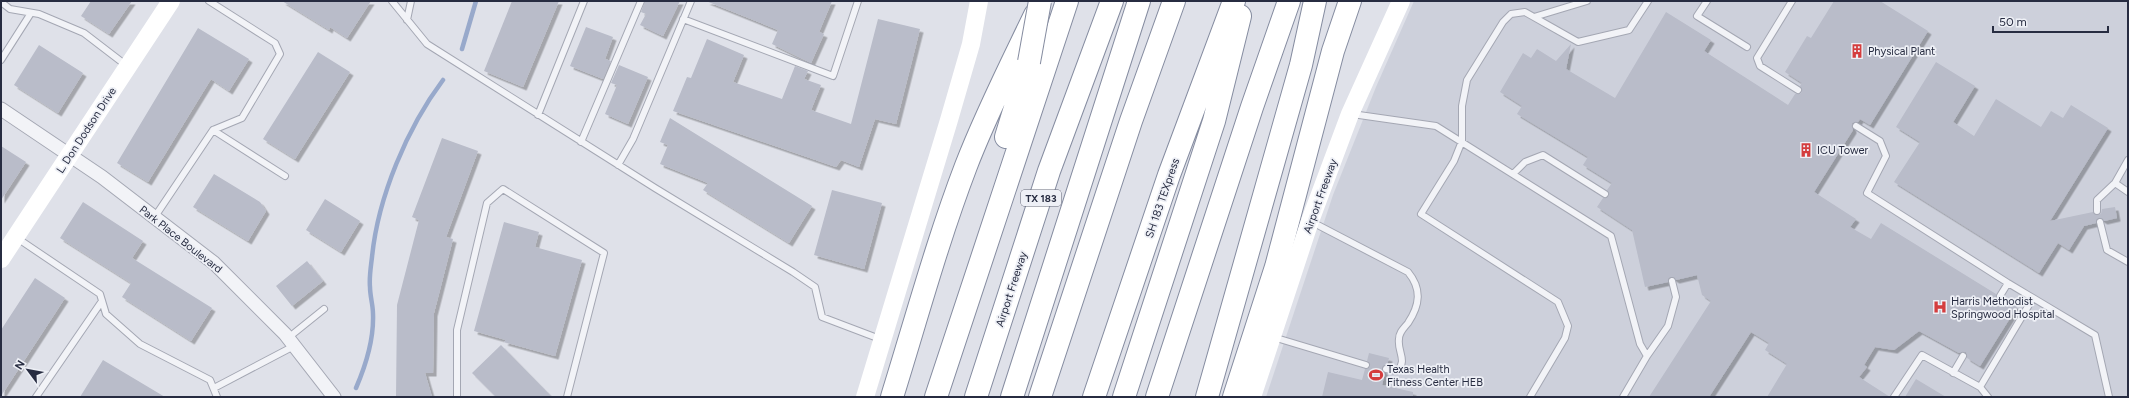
<svg xmlns="http://www.w3.org/2000/svg" width="2129" height="398" font-family="Figtree,sans-serif">
  <style>
    .built { fill: #cdd0db }
    .lines { fill: none; stroke-linecap: round; stroke-linejoin: round }
    .stream { stroke: #98a9cb; stroke-width: 4.5 }
    .building { fill: #b9bcc9; filter: url(#shadow) }
    .lane-casing { stroke: #a4a7b3; stroke-width: 8 }
    .street-casing { stroke: #a4a7b3; stroke-width: 15 }
    .highway-casing { stroke: #858ca0; stroke-width: 24 }
    .lane { stroke: #f2f3f7; stroke-width: 6 }
    .street { stroke: #f2f3f7; stroke-width: 13 }
    .secondary { stroke: #fff; stroke-width: 18 }
    .highway { stroke: #fff; stroke-width: 22 }
    .highway-bridge-casing { stroke: #858ca0; stroke-width: 24; stroke-linecap: butt }
    .highway-bridge { stroke: #fff; stroke-width: 22 }
    .labels { text-anchor: middle; stroke-width: 3.5; stroke-linejoin: round; paint-order: stroke }
    .shield { fill: #eef0f6; stroke: #636777; stroke-width: 1 }
    .shield-label { font-size: 10px; font-weight: bold; fill: #272c41 }
    .poi-label { font-size: 11px; fill: #272c41; stroke: #eef0f6; text-anchor: start }
    .street-label { font-size: 11px; fill: #272c41; stroke: #eef0f6 }
  </style>
  <defs>
    <filter id="shadow"><feDropShadow dx="3.5" dy="3.5" stdDeviation="0" flood-color="#0004"/></filter>
  </defs>
  <rect width="100%" height="100%" fill="#dfe1e9"/>
  <!-- built -->
  <path class="built" d="M1414,1H2128V397H1266L1333,195L1376,87Z"/>
  <g class="lines">
    <!-- stream -->
    <path class="stream" d="M462,49L476,1
      M356,388C366,365 374,340 373,314C373,305 370,296 370,287C369,277 371,266 372,257C378,197 407,128 443,80"/>
  </g>
  <!-- building -->
  <path class="building" d="M91,1H132L109,34L81,16Z
    M282,1H371L347,38L330,27L329,30Z
    M512,1H559L523,87L484,71Z
    M645,1H680L663,36L640,25L646,14L641,12Z
    M706,1H832L819,32L824,34L811,63L772,44L778,30Z
    M1834,1H1880L1928,31L1870,125L1860,119L1858,122L1852,123L1853,130L1814,192L1856,219L1850,227L1871,239L1881,223L1996,294L1997,300L2004,299L2017,307L1980,366L1967,358L1966,352L1959,353L1919,331L1894,350L1875,347L1864,365L1867,367L1859,377L1890,397H1767L1787,364L1765,350L1769,343L1751,332L1709,397H1649L1711,301L1702,295L1697,275L1676,280L1671,277L1668,282L1645,287L1632,230L1597,207L1603,198L1609,196L1607,190L1612,183L1583,165L1588,157L1517,114L1522,106L1500,92L1523,53L1531,58L1537,49L1556,61L1571,44L1566,69L1615,98L1666,12L1711,40L1704,51L1788,105L1795,94H1800L1802,92L1800,86L1802,83L1785,72L1807,36L1811,38Z
    M878,19L920,29L896,124L875,119L859,167L841,160L836,167L673,111L687,77L691,78L707,39L744,55L733,82L782,99L795,66L808,71L804,79L821,85L811,110L851,124Z
    M586,27L613,37L605,59L611,61L603,79L570,66Z
    M198,28L249,59L229,91L211,79L148,182L117,163Z
    M39,45L83,73L58,113L14,85Z
    M318,52L350,72L295,159L263,139Z
    M1936,62L1975,86L1953,122L1974,136L1996,99L2041,127L2051,111L2063,118L2071,105L2108,128L2050,221L2093,212L2097,215L2101,214L2102,209L2115,207L2117,218L2104,221L2099,218L2096,223L2084,226L2069,250L2058,243L2039,273L1894,182L1920,142L1896,127Z
    M619,65L648,77L628,124L605,114L617,85L611,83Z
    M670,118L812,206L789,243L703,190L708,183L660,164L668,145L660,142Z
    M442,138L478,151L446,237L453,239L434,313L433,373H425L432,397H396L397,305L419,220L412,217Z
    M1,146L26,162L1,200Z
    M214,174L260,202L266,211L248,241L193,207Z
    M832,190L882,203L864,269L814,255Z
    M325,199L360,221L341,252L306,230Z
    M83,202L143,241L132,258L212,308L191,341L122,297L131,283L60,238Z
    M504,222L539,232L535,247L582,260L555,356L504,342L506,340L474,331Z
    M307,261L323,281L292,306L276,286Z
    M35,278L65,298L1,396V330Z
    M501,345L552,397H496L472,373Z
    M1369,353L1389,358L1387,365L1382,368L1385,373L1382,385L1413,392V397H1322L1328,372L1362,380L1365,369L1370,366L1367,361Z
    M103,360L165,397H80Z
    M1916,379L1946,397H1905Z"/>
  <g class="lines">
    <defs>
      <path id="lane" d="M392,1L427,44L655,188L793,272L815,287L822,317L880,339
        M1707,1L1697,16L1747,47
        M1792,1L1757,58L1760,66L1798,90
        M1,2L10,9L39,14L84,33L127,66
        M1534,17L1587,1
        M683,19L833,76L858,1
        M407,20L411,1
        M1,60L31,13
        M1352,114L1436,126L1611,236L1640,344L1647,356L1623,397
        M538,115L584,1
        M1856,126L1880,141L1886,156L1867,193L2008,283L2095,335L2109,397
        M213,130L285,176
        M581,142L641,1
        M2128,160L2115,183L2128,192
        M618,165L633,139L691,1
        M1513,174L1525,162L1543,155L1605,194
        M2097,211V200L2115,183
        M154,218L213,130L242,118L280,54L275,43L209,1
        M1312,222L1408,272C1422,289 1420,305 1408,323C1404,328 1399,332 1399,339C1397,351 1408,361 1397,371L1386,369
        M2100,222L2107,250L2128,262
        M17,238L100,294L106,314L140,344L210,380L217,397
        M2000,296L2008,283
        M1273,337L1366,365
        M288,338L324,309
        M1647,356L1668,326L1676,297L1672,281
        M1953,373L1963,356
        M214,388L294,346
        M36,397L102,301
        M457,397V330L487,203L503,189L604,253L567,397
        M1530,397L1565,338L1568,326L1558,302L1421,214L1454,161L1462,141V106L1467,80L1503,22L1511,14L1525,12L1578,42L1629,30L1648,1
        M1894,397L1922,355L1980,387
        M1988,397L1980,387L2033,298"/>
      <path id="street" d="M1,109L102,177L214,263L285,334L334,397"/>
      <path id="highway" d="M1006,137L1029,62
        M892,397C916,320 937,242 966,166C986,114 1011,65 1035,15
        M936,397L1067,1
        M976,397L1049,171L1112,1
        M1012,397L1139,1
        M1040,397L1131,121L1174,1
        M1094,397L1169,175L1234,1
        M1124,397L1214,121L1240,16
        M1157,397L1252,107L1289,1
        M1207,397L1301,65L1315,1
        M1234,397L1276,267L1333,51L1350,1"/>
    </defs>
    <!-- lane casing -->
    <use href="#lane" class="lane-casing"/>
    <!-- street casing -->
    <use href="#street" class="street-casing"/>
    <!-- highway casing -->
    <use href="#highway" class="highway-casing"/>
    <!-- lane -->
    <use href="#lane" class="lane"/>
    <!-- street -->
    <use href="#street" class="street"/>
    <!-- secondary -->
    <path class="secondary" d="M1,259L171,1
      M865,397L949,120L971,44L979,1
      M1252,397L1310,221L1350,114L1401,1"/>
    <!-- highway -->
    <use href="#highway" class="highway"/>
    <defs>
      <path id="highway-bridge" d="M1029,62L1040,1"/>
    </defs>
    <!-- highway-bridge casing -->
    <use href="#highway-bridge" class="highway-bridge-casing"/>
    <!-- highway-bridge -->
    <use href="#highway-bridge" class="highway-bridge"/>
  </g>
  <!-- icons -->
  <defs>
    <symbol id="building-bare" viewBox="-9 -9 18 18"><path d="M-4-6H4V6H1V3H-1V6H-4ZM-2.5-4.3h1.7v1.8h-1.7ZM.8-4.3h1.7v1.8H.8ZM-2.5-1h1.7V.8h-1.7ZM.8-1h1.7V.8H.8Z" fill="#d43d3e" stroke="#eef0f6" stroke-width="2.5" paint-order="stroke"/></symbol>
    <symbol id="hospital-bare" viewBox="-9 -9 18 18"><path d="M-5-5h3v3.5h4V-5h3V5h-3V1.5h-4V5h-3Z" fill="#d43d3e" stroke="#eef0f6" stroke-width="2.5" paint-order="stroke"/></symbol>
    <symbol id="stadium-bare" viewBox="-9 -9 18 18"><path d="M0-5a6.5 5 0 1 0 0 10a6.5 5 0 1 0 0-10ZM-3.5-1.8h7v3.6h-7Z" fill="#d43d3e" stroke="#eef0f6" stroke-width="2.5" paint-order="stroke"/></symbol>
  </defs>
  <g fill-rule="evenodd">
    <use href="#building-bare" x="1847" y="41" width="20" height="20"/>
    <use href="#building-bare" x="1796" y="140" width="20" height="20"/>
    <use href="#hospital-bare" x="1930" y="297" width="20" height="20"/>
    <use href="#stadium-bare" x="1366" y="365" width="20" height="20"/>
  </g>
  <g class="labels">
    <!-- shield labels -->
    <rect class="shield" x="1021" y="190" width="40" height="16" rx="3"/>
    <g class="shield-label">
      <text x="1041" y="202">TX 183</text>
    </g>
    <!-- poi labels -->
    <g class="poi-label">
      <text x="1868" y="55">Physical Plant</text>
      <text x="1817" y="154">ICU Tower</text>
      <text x="1951" y="305">Harris Methodist<tspan x="1951" dy="13">Springwood Hospital</tspan></text>
      <text x="1387" y="373">Texas Health<tspan x="1387" dy="13">Fitness Center HEB</tspan></text>
    </g>
    <!-- street labels -->
    <g class="street-label">
      <text transform="translate(86 130) rotate(-57)" y="4">L. Don Dodson Drive</text>
      <text transform="translate(1320 196) rotate(-70)" y="4">Airport Freeway</text>
      <text transform="translate(1162 198) rotate(-71)" y="4">SH 183 TEXpress</text>
      <text transform="translate(181 239) rotate(38)" y="4">Park Place Boulevard</text>
      <text transform="translate(1011 289) rotate(-72)" y="4">Airport Freeway</text>
    </g>
  </g>
  <!-- border -->
  <rect width="2129" height="398" fill="none" stroke="#272c41" stroke-width="4"/>
  <!-- north arrow -->
  <g transform="translate(28 370) rotate(302)" stroke="#eef0f6" stroke-width="3" paint-order="stroke">
  <path d="M0-3L7 15L0 10L-7 15Z" fill="#272c41"/>
  <text y="-6" font-size="11" font-weight="bold" text-anchor="middle" fill="#272c41">N</text>
  </g>
  <!-- scale -->
  <path d="M1993 26v6h115v-6" fill="none" stroke="#272c41" stroke-width="2"/>
  <text x="1999" y="26" font-size="12" fill="#272c41" stroke="#eef0f6" stroke-width="3" paint-order="stroke">50 m</text>
</svg>
